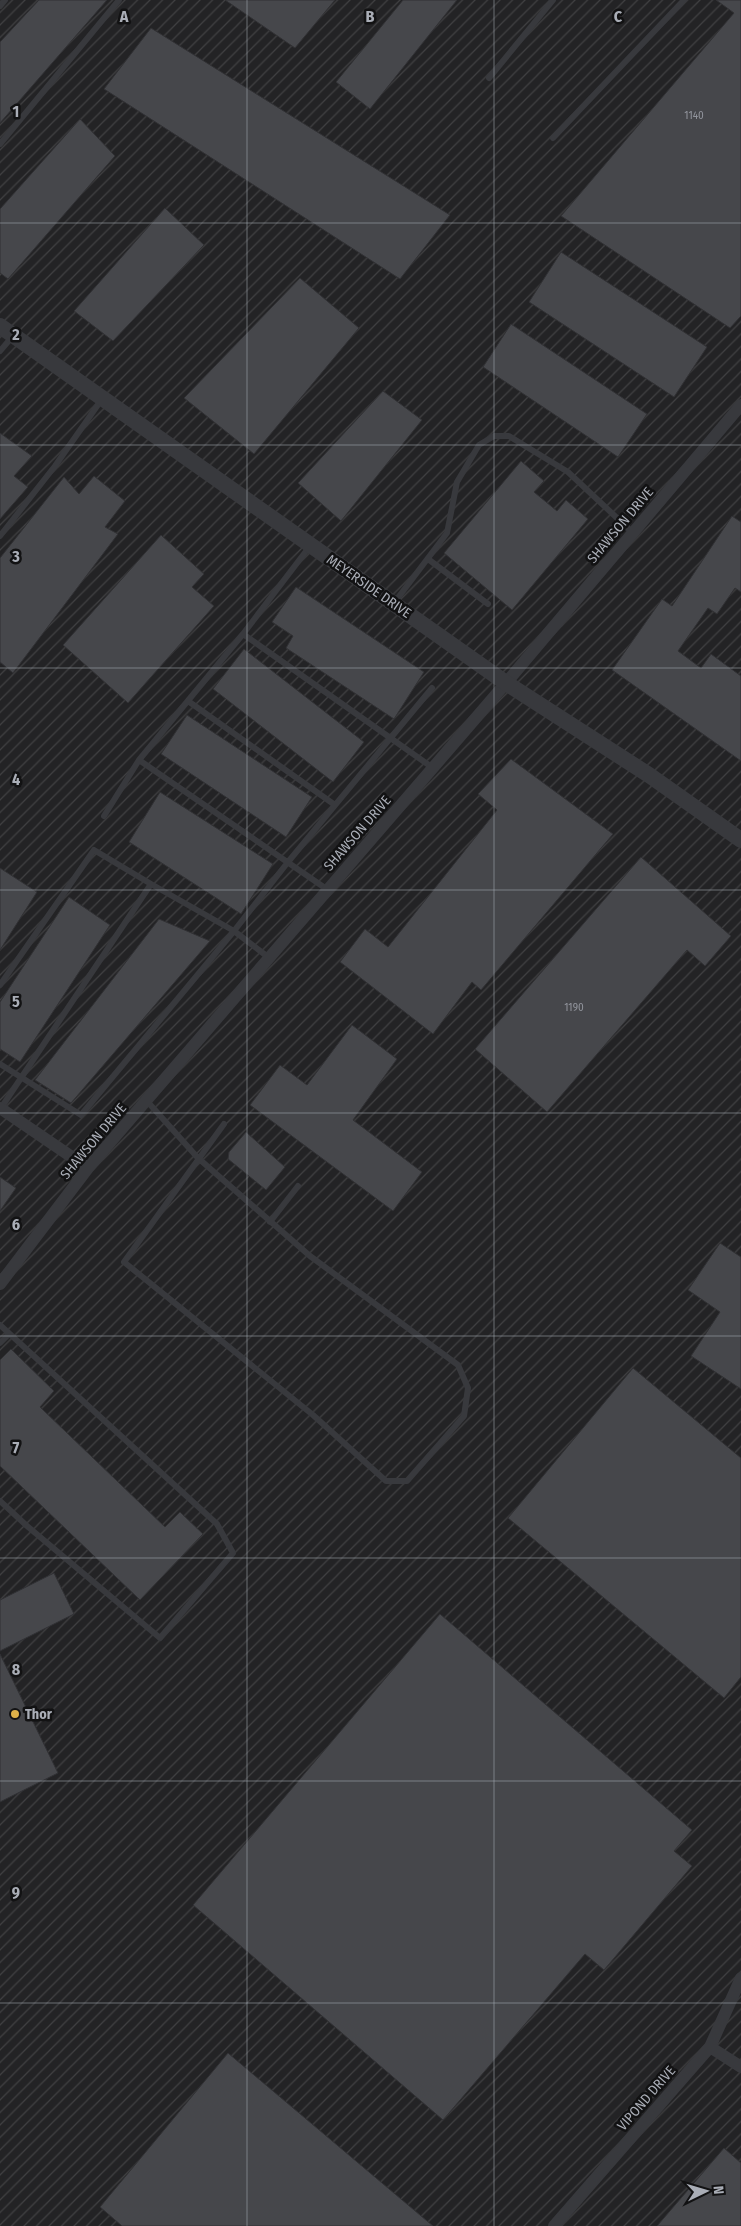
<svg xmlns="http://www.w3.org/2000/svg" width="741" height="2226" font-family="'Fira Sans Condensed',sans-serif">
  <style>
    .industrial { fill: url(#industrial-furrows) }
    .building { fill: #46474b; stroke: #313134 }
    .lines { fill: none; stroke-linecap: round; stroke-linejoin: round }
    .service { stroke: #38393d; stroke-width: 6 }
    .minor { stroke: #38393d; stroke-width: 12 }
    .tertiary { stroke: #38393d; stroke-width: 16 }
    .grid { fill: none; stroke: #aaaeb7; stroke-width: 1; stroke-opacity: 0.55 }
    .poi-dot { fill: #deb14a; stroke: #121213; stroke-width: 2 }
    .labels { text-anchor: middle; stroke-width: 5; stroke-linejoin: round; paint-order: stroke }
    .number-label { font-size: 11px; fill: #91949c }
    .street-label { font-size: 14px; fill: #aaaeb7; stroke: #121213 }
    .poi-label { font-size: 14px; font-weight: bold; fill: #aaaeb7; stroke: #121213; text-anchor: start }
    .grid-label { font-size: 16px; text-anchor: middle; font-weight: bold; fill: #aaaeb7; stroke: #121213; stroke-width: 5; stroke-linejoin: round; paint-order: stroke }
  </style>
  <defs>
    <pattern id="industrial-furrows" width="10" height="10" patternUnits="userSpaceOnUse" patternTransform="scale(1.25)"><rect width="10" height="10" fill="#232325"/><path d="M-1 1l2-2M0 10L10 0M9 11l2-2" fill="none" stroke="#404042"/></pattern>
  </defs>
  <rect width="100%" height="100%" fill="#171718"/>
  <!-- industrial -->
  <path class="industrial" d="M0,0H741V2226H0Z"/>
  <!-- building -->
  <path class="building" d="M39,0H107L0,123V42Z
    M225,0H335L295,48Z
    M403,0H457L370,109L336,82Z
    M716,0H741V316L730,328L561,216L734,13Z
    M151,28L450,215L400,279L104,89Z
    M80,119L115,156L8,279L0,273V209Z
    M165,208L204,245L113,341L74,311Z
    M561,252L707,347L674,397L529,302Z
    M300,278L359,328L254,454L184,398Z
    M511,324L647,414L618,457L483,367Z
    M383,391L422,420L341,521L298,483Z
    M0,433L32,456L14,476L28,487L0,519Z
    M521,461L544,481L534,492L557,511L566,500L588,519L512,610L444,553Z
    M94,476L125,501L105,527L118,534L13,673L0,662V558L64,477L79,494Z
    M732,516L741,522V592L735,588L717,614L708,608L678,651L701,668L711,654L741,676V761L612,670L662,599L672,606Z
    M161,535L204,574L192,587L214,606L128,703L63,645Z
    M296,587L424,672L394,719L286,648L293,636L272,622Z
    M244,649L364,742L333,782L213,689Z
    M187,715L312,797L286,837L161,754Z
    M511,759L613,834L481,990L472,982L433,1034L340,962L365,929L388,947L497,810L478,794Z
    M160,792L273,864L241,914L129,842Z
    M641,857L731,936L705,966L687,950L547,1112L475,1049Z
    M0,868L37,892L0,950Z
    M69,897L110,925L20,1062L0,1049V1002Z
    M159,919L210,941L71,1103L35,1080Z
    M352,1025L397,1059L353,1120L422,1172L393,1211L250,1105L280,1065L307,1085Z
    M246,1132L285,1167L266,1190L228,1159L229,1152Z
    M0,1177L16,1188L0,1211Z
    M720,1243L741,1257V1389L691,1356L720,1312L688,1290Z
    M11,1349L54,1391L40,1407L165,1527L180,1512L203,1534L140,1600L0,1466V1360Z
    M633,1368L741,1458V1677L724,1698L508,1518Z
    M54,1573L74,1614L0,1651V1600Z
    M440,1614L692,1830L674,1851L692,1866L604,1970L585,1954L443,2120L193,1905Z
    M0,1654L58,1773L0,1802Z
    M228,2053L433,2226H122L100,2207Z
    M724,2148L741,2163V2226H657Z"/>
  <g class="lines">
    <!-- service -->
    <path class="service" d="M0,6L5,0
      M489,78L553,0
      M553,138L684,0
      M0,144L119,0
      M0,351L12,337
      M0,536L55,466L102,399
      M428,559L488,604
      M394,603L447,533L457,482L479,445L494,436H509L568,472L633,533
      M243,634L310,546
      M188,701L335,805
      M104,816L139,760
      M328,890L139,760L243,634L433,768
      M268,957L234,931L288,862L432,688
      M0,985L94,850L151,884
      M0,1064L81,1115L234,931L151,884L21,1078L1,1108
      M146,1100L198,1158L310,1256L458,1365L468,1388L464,1416L407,1481H386L313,1415L124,1262L224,1124
      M270,1222L298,1186
      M0,1325L217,1524L233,1553L160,1638L27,1526L0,1501
      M0,1343L9,1334"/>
    <!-- minor -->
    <path class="minor" d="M0,1108L88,1168
      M0,1284L88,1168L506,683L741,405
      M710,2047L741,2067
      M554,2226L710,2047L741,1978"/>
    <!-- tertiary -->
    <path class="tertiary" d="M0,326L506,683L649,775L741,840"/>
  </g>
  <!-- grid -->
  <path class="grid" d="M247,0V2226M494,0V2226M0,223H741M0,445H741M0,668H741M0,890H741M0,1113H741M0,1336H741M0,1558H741M0,1781H741M0,2003H741"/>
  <!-- markers -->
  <circle class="poi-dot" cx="15" cy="1714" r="5"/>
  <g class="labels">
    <!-- number labels -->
    <g class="number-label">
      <text x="694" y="119">1140</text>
      <text x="574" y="1011">1190</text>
    </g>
    <!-- street labels -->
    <g class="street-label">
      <text transform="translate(620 525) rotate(-50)" y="5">SHAWSON DRIVE</text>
      <text transform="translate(369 586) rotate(35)" y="5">MEYERSIDE DRIVE</text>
      <text transform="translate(357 833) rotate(-49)" y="5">SHAWSON DRIVE</text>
      <text transform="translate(93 1141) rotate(-50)" y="5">SHAWSON DRIVE</text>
      <text transform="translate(646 2098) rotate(-49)" y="5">VIPOND DRIVE</text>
    </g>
    <!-- poi labels -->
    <g class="poi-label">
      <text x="25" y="1719">Thor</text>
    </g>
  </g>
  <g class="grid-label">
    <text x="124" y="22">A</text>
    <text x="370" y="22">B</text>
    <text x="618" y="22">C</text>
    <text x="16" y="117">1</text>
    <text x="16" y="340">2</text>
    <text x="16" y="562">3</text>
    <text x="16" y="785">4</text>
    <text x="16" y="1007">5</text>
    <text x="16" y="1230">6</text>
    <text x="16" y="1453">7</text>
    <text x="16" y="1675">8</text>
    <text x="16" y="1898">9</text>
  </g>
  <!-- north arrow -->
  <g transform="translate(706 2191) rotate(85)" stroke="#121213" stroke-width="4" paint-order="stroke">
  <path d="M0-4L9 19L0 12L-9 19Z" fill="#aaaeb7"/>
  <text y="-8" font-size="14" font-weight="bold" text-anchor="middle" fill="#aaaeb7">N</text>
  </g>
</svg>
